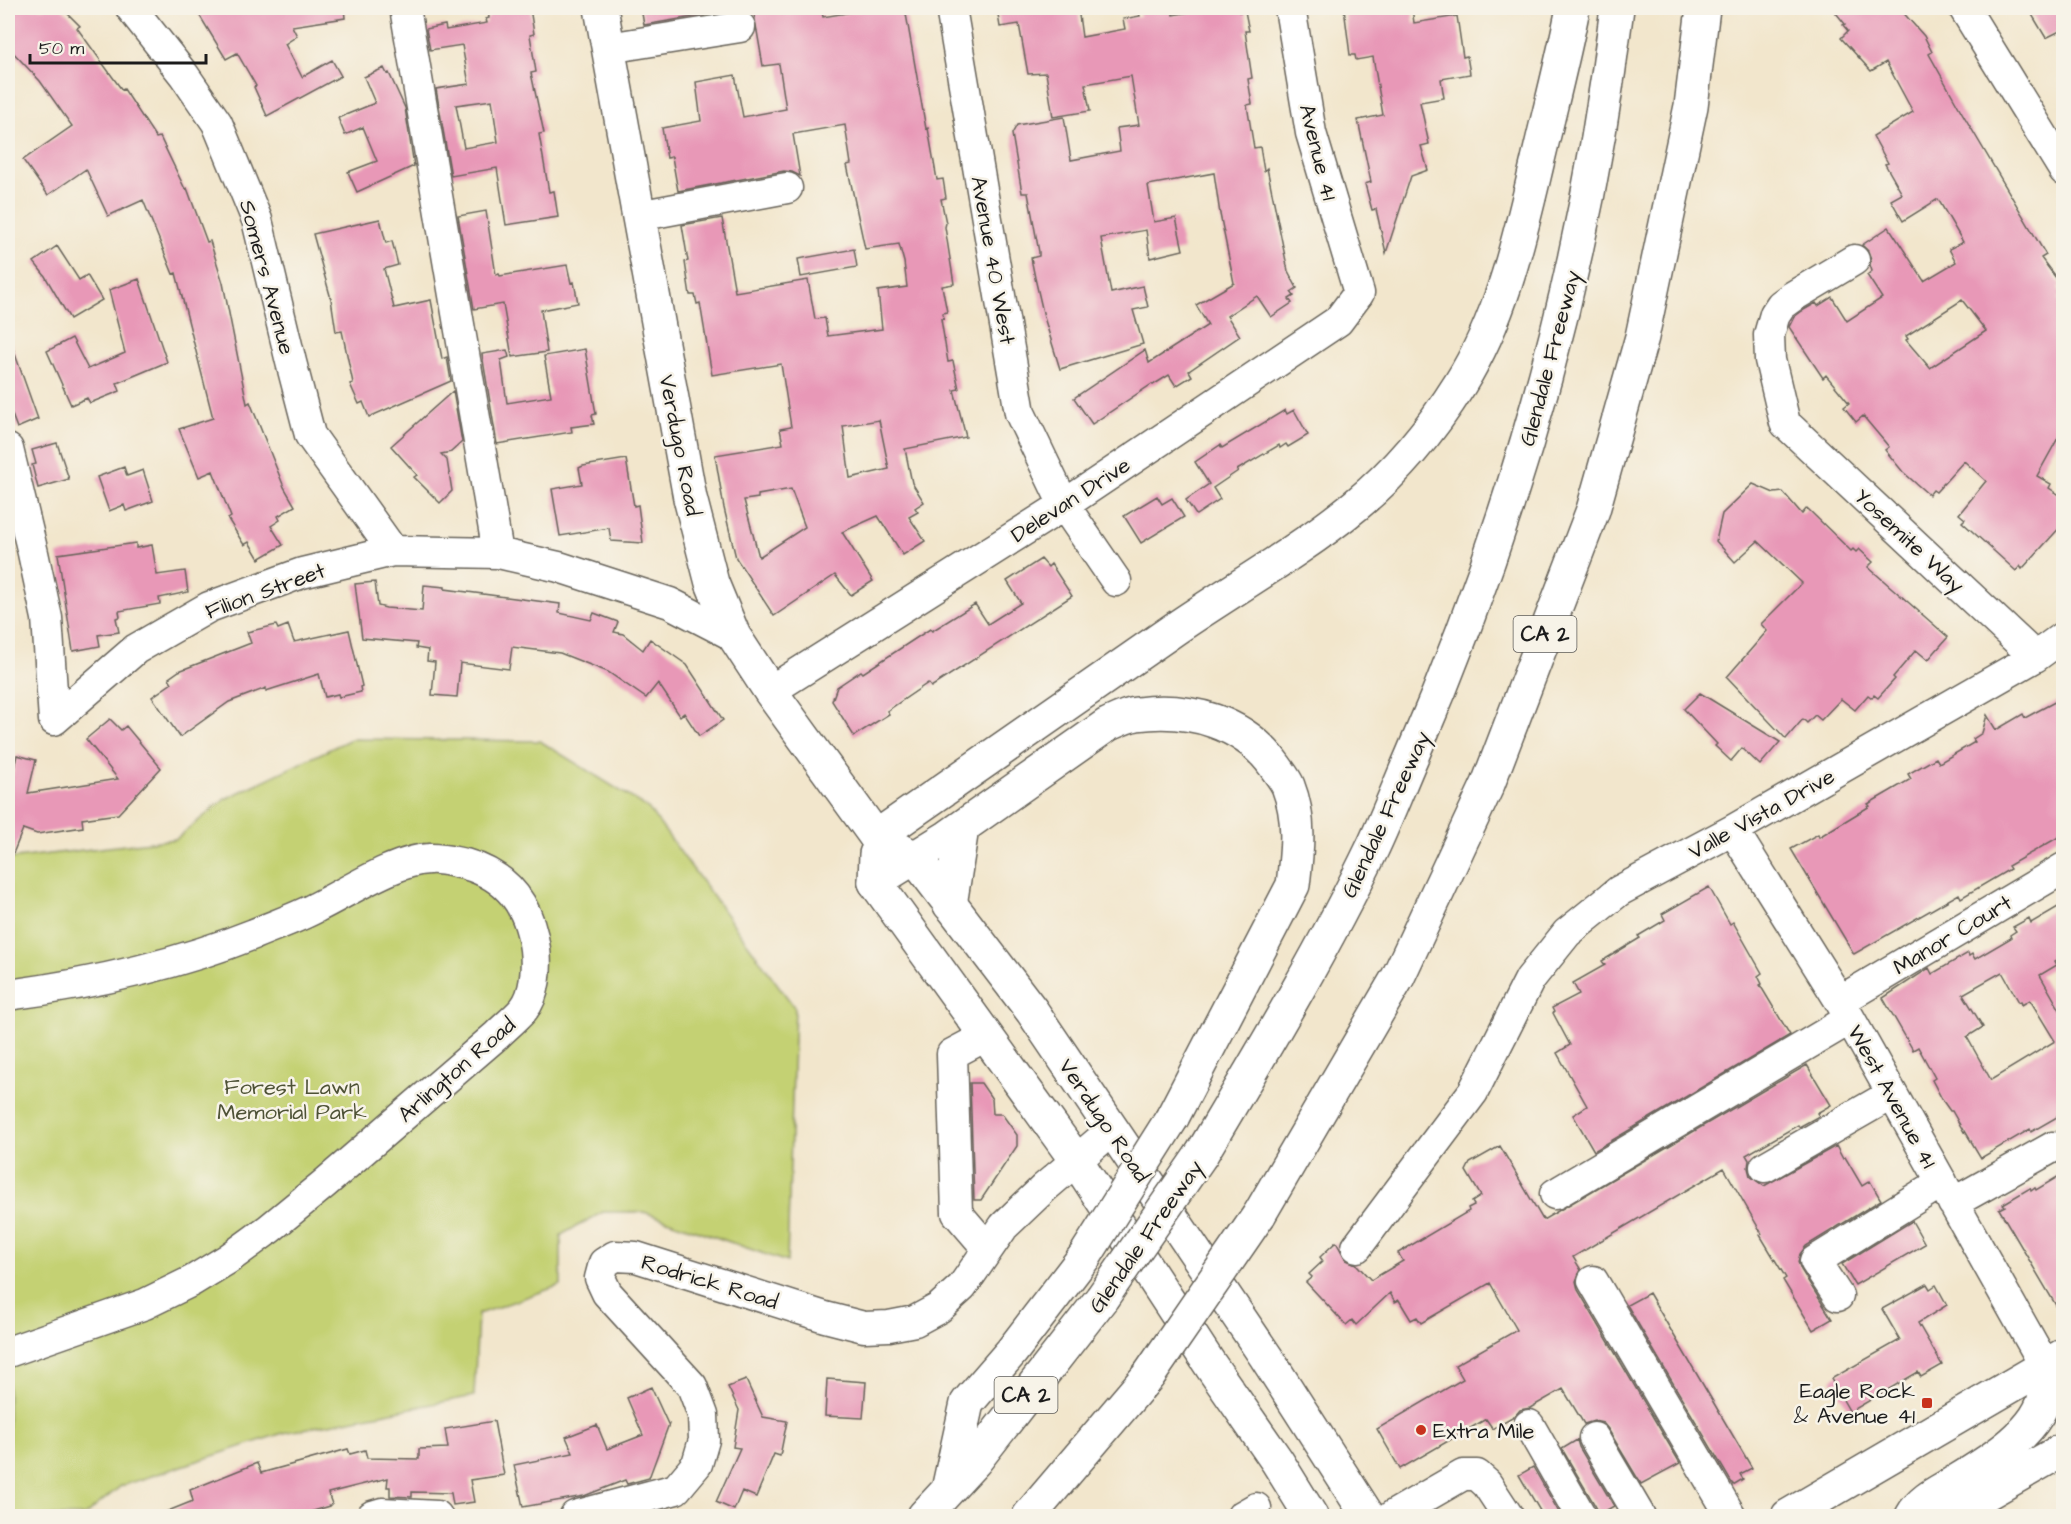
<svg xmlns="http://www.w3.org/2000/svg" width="2071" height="1524" font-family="'Architects Daughter',sans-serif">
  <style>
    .green { fill: #c4d173; stroke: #707648; stroke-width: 1.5 }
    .building { fill: #e898b7; fill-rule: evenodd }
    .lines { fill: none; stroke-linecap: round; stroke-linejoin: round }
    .minor-casing { stroke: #67635a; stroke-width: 33 }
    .major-casing { stroke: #67635a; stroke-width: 36 }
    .highway-casing { stroke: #67635a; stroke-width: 36 }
    .minor { stroke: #fff; stroke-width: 30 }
    .major { stroke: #fff; stroke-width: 33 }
    .highway { stroke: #fff; stroke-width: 33 }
    .highway-bridge-casing { stroke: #67635a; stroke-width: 36; stroke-linecap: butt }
    .highway-bridge { stroke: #fff; stroke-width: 33 }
    .poi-dot { fill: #c8321e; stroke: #f7f3e8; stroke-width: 2 }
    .labels { text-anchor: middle; stroke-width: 5; stroke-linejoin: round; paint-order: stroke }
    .shield { fill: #f7f3e8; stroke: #5e5c59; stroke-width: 1.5 }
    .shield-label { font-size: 21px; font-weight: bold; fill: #1c1c1c }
    .street-label { font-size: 22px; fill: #1c1c1c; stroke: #f7f3e8 }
    .park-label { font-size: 22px; fill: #4e5236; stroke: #f7f3e8 }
    .poi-label { font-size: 22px; fill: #1c1c1c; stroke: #f7f3e8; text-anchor: end }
  </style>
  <rect width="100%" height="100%" fill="#f7f3e8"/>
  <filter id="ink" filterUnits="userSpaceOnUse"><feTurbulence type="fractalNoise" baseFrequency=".0167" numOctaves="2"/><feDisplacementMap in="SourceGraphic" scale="12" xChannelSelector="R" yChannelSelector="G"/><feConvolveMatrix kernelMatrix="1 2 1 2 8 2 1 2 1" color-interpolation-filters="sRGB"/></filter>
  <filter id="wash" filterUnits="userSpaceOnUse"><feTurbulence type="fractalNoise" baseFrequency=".008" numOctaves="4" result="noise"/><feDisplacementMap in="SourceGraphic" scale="24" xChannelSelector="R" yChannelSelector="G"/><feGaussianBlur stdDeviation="1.35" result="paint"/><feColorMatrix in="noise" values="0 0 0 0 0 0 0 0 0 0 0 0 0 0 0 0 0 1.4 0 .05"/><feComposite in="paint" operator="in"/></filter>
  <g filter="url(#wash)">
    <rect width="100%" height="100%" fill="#f2e6cc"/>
    <!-- green -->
    <path class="green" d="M351,739L540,741L648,808L795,1008L787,1262L644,1212H603L561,1235V1285L478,1314L474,1396L283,1433L121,1486L84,1516H8V859L176,839L225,799Z"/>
    <g id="blocks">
      <!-- building -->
      <path class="building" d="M8,8H62L80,26L77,28L122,90L124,89L156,138L160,137L185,189L187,188L207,242L210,241L223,283L247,404L250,402L284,487L295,506L278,516L280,520L271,526L283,545L259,559L249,542L244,545L228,519L231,517L213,471L199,477L179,429L213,418L176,273L173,274L143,200L108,216L86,169L48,195L23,160L72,126L40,81L8,47Z
        M195,8H344L345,18L292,26L297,36L285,44L302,77L332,60L341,76L267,116L254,87L256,86L237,53L226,59Z
        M488,8H530L534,34L530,35L536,72L531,73L544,133L539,134L549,192L554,191L558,217L506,225L497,168L451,176L436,89L469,84L462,45L430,50L426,29L445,25L446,30L487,23L486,19L489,18ZM492,100L498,142L464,148L456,105Z
        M641,8H704V15L644,25Z
        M753,8H821L823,17L876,8H905L926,129L928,128L937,180L943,179L946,198L941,199L946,223L945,227L954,284L942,286L947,312L943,313L944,319H941L948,362L953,361L959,389L954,390L966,437L905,449L912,483L924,502L915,508L918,512L909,517L925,541L903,555L878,516L842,532L873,581L851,595L835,575L774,616L736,558L724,508L715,455L783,444L780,429L791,427L781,364L712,375L700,303L697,304L695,295H690L685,262L688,261L682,225L722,218L735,292L808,280L815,319L825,318L828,336L882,329L878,291L907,287L904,262L899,244L865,249L847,165L851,164L845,125L793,134L800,176L792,172L784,171L678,191L672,157L667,158L662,128L701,121L696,82L735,75L743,117L786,109L779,64L763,66ZM879,420L889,469L850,478L843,426ZM791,489L805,527L759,557L744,500L758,498V495Z
        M997,8H1078L1082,37L1125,29L1123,19L1140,16L1138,8H1172L1173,15L1214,8H1238L1239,12L1245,11L1249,31H1245L1252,78L1248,79L1252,104L1247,105L1254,148L1260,147L1264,171L1267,168L1288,271L1297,288L1291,292L1294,296L1289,299L1292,303L1271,317L1257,296L1227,316L1240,336L1189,371L1192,376L1176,386L1169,375L1153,385L1152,384L1092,424L1074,398L1145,350L1149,363L1208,325L1196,305L1234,283L1220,214L1214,173L1148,185L1154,222L1176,218L1183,250L1150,258L1146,230L1101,238L1111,293L1143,286L1148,307L1133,310L1143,344L1060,369L1044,317L1035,278L1031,258L1039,256V252L1028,193H1022L1012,134L1017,125L1064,117L1071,160L1120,151L1117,128L1139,125L1131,76L1085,84L1090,111L1053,117L1046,73L1028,74L1019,24L1000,27Z
        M1344,8H1412L1414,23L1457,16L1463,57L1467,56L1470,74L1441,79L1444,98L1420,102L1429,144L1421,146L1428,170L1411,176L1386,253L1376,209L1372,210L1365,184L1371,182L1358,120L1383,115L1373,57L1356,60L1355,55H1350Z
        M1832,8H1899L1924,36L1932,52L1929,54L1961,111L2046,255L2041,258L2062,286L2058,288L2063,295L2058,299L2064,306V427L2037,476L2051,484L2049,488L2064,498V523L2022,569L2020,566L2016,571L1962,522L1965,519L1959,514L1986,481L1964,461L1936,492L1933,490L1929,495L1903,472L1885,450L1889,447L1863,416L1856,422L1844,407L1849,403L1826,375L1823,378L1789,327L1794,317L1802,311L1816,303L1818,306L1832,297L1847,321L1882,298L1867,275L1872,271L1870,265L1871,259L1868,251L1862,245L1889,227L1924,281L1956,262L1949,249L1963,242L1938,199L1903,221L1891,200L1902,194L1885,164L1888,163L1873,136L1913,112L1886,62L1871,71L1841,38L1848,31L1843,25L1845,24ZM1962,300L1986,331L1930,368L1906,340L1908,339L1906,336Z
        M2028,8H2064V29L2046,38Z
        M384,68L387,74L389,73L405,108L414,166L357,192L348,172L377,161L363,127L345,135L338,118L375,103L364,77Z
        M486,211L496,275L499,274L500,276L567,265L571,283L574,282L578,303L541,310L547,352L512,357L503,304L474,309L458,216Z
        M380,219L386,243L392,241L398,265L384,269L394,308L431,300L442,359L447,357L451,381L369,417L363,402L359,404L350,384L353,383L342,331L336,332L331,299L313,234Z
        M57,246L79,280L87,275L102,300L70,319L45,276L34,262Z
        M854,249L857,267L801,277L798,259Z
        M139,279L167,362L117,383L120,391L90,403L87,398L71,405L47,351L72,338L88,369L125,353L109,290Z
        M8,340H10L38,419L17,428L8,404Z
        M585,349L596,414L592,415L594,424L571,427L572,432L497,444L482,354L507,350L509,357L501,360L507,403L551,396L544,356Z
        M453,391L462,442L451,452L441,454L447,460L452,491L440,503L414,477L417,475L391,446Z
        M1285,410L1287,414L1294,410L1308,435L1288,447L1286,444L1280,448L1279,445L1237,470L1238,471L1213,488L1220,499L1196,515L1186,500L1209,484L1195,462L1220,445L1222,448Z
        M57,443L69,479L38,488L32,465L36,464L32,450Z
        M626,459L634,506L638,505L643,543L611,541L609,528L560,536L552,489L582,484L579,468L583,466Z
        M124,467L127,476L143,470L153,501L126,511L124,505L109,511L97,477Z
        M1753,484L1774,493L1783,492L1802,514L1807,508L1851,551L1853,549L1856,552L1859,549L1873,562L1868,567L1948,637L1928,660L1916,650L1893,677L1895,679L1878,698L1874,695L1872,698L1868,695L1855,710L1841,699L1821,720L1815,715L1807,723L1803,719L1786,739L1727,677L1767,631L1761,624L1802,583L1758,541L1735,562L1716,541L1722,514Z
        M1157,496L1162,504L1172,498L1184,517L1141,543L1124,516Z
        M136,543V548L152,545L157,575L185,571L188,592L159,598L160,604L119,611L120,617L116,618L119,632L98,635L100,646L73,651L58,554Z
        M1041,559L1048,567L1051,564L1072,596L931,687L928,683L887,711L889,714L854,736L832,701L837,687L861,671L863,673L930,629L932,631L975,604L988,624L1021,603L1007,581Z
        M375,582L378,606L386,608L422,611L424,585L445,587V589L560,604L559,613L591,620L594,613L618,622L614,632L623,634L643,650L650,639L687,665L723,720L699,736L684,713L680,716L658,683L646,698L608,672L560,653L512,647L509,669L460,663L457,697L432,695L435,662L427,661L428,650L416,648L417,643L362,638L355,584Z
        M276,625L278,629L288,625L294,642L349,630L362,686L360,687L361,692L339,697L338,694L325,697L319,674L266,691V688L229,702L180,737L152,697L172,683L169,678L179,671L251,643L247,632Z
        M1700,693L1780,742L1760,765L1742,748L1731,761L1715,746L1717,744L1684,709Z
        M2064,697V834L2008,866L2010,869L1961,898L1959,894L1854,954L1791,849L1818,834L1819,837L1870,806L1868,804L1911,779L1908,774L1936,758L1939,763L1975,742L1973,739L1982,733L1987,715L1996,730L2023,714L2025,718L2034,713Z
        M110,719L121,730L126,726L161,768L118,814L82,819L83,827L37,834L23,829L8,866V794L17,755L36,760L28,793L118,779L86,739Z
        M1709,887L1730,924L1733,922L1762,973L1758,976L1762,984L1760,985L1790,1035L1594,1151L1573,1115L1587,1106L1557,1053L1570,1045L1553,1013L1554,1012L1552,1008L1579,994L1573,983L1605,965L1602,961L1640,938L1638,936L1665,920L1662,914Z
        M2063,904V957L2055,961L2057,965L2040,975L2064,1017V1113L2031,1132L2030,1129L1981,1158L1965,1131L1964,1132L1952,1111H1950L1943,1101L1932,1080L1935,1078L1918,1047L1913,1050L1883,998L1929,968L1932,974L1968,953L1969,956L1972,954L1975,959L2011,938L2010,935L2016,931L2013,927L2029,918L2031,923ZM2002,972L2019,1002L2021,1001L2022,1005L2030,1000L2055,1041L1991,1080L1967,1037L1983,1027L1963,994Z
        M1807,1065L1831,1105L1817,1113L1819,1116L1799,1127L1798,1125L1746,1155L1749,1160L1748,1168L1750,1176L1764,1186L1836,1146L1843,1159L1845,1157L1862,1186L1870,1181L1881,1200L1806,1246L1800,1254L1798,1262L1801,1270L1832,1319L1813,1330L1783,1280L1786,1278L1760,1235L1762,1234L1724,1168L1573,1257L1581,1270L1576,1281L1578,1290L1680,1463L1641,1484L1608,1429L1603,1423L1594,1421L1584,1424L1563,1389L1530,1408L1520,1410L1514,1417L1493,1429L1486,1419L1400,1469L1377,1429L1463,1379L1455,1365L1517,1330L1490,1283L1421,1323L1417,1317L1411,1320L1399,1300L1395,1302L1390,1293L1356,1325L1352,1320L1346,1325L1306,1282L1312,1277L1309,1274L1323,1261L1320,1257L1336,1242L1346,1260L1356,1264L1371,1280L1403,1261L1398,1253L1469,1211L1468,1208L1474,1205L1472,1202L1481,1196L1466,1171L1470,1163L1500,1146L1543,1220Z
        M970,1083H981L992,1099L993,1114H1002L1017,1135V1146L981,1200H974Z
        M2064,1173V1319L1999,1209L2005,1206L2003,1204L2030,1188L2031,1191L2035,1188L2036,1190Z
        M1912,1221L1925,1244L1855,1285L1842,1264Z
        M1927,1284L1930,1289L1936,1285L1947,1305L1918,1323L1942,1365L1921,1377L1918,1372L1850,1412L1831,1379L1900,1340L1882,1309Z
        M1649,1293L1752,1468L1740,1474L1743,1479L1733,1485L1627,1305Z
        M827,1379L866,1382L863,1418L825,1416Z
        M746,1380L763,1417L787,1421L780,1456L774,1454L756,1497L742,1491L734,1510L716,1502L740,1448L733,1447L739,1410L728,1387Z
        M651,1387L668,1424H669L649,1478L627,1484L625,1480L584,1496L523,1507L514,1465L573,1453L566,1437L597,1425L607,1449L643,1435L627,1398Z
        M494,1421L504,1475L470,1480L474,1502L453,1505L451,1493L412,1492V1497L390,1496V1487H387L388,1478L328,1493L332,1504L330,1506L297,1516H278L275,1510L258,1516H158V1515L193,1501L190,1490L257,1463L261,1473L348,1449L350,1454L365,1450L367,1458L419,1459V1449L448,1448L445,1429Z
        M1577,1440L1579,1447L1614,1506L1598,1515L1596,1507L1562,1449Z
        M1533,1467L1561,1516H1543L1519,1475Z"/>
    </g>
  </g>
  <g filter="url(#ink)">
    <use href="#blocks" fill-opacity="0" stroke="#67635a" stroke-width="1.5"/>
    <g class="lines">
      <defs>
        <path id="minor" d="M131,8L184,75L217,123L257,220L291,362L310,435L393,551
          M405,8L498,553
          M951,8L1020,413L1064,505L1116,581
          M1964,8L2064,170
          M608,48L740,27
          M638,216L787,188
          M1854,260L1792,297L1781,305L1775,314L1769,335L1770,360L1785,423L2035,657
          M8,449L33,553L47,618L54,720L136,649L209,607L302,573L393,551L498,553L559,567L670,603L734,636
          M770,691L1064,505L1338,321L1359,293L1311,133L1290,8
          M1733,830L1840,1001L2045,1366
          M8,995C91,984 176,965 254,934C275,925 297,918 317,907C348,892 395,860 429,859C441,858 454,862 465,864C508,876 529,905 535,949C537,967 536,995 523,1010C515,1019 505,1027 497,1035L324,1184L269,1229L228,1259L192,1281L145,1304L8,1352
          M1840,1001L2064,868
          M986,1036L952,1054L957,1213L988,1249
          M1765,1167L1892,1094
          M1555,1194L1850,1019
          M1953,1203L2053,1147
          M1357,1247L1473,1092L1530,979L1567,933L1619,891L1733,830L2035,657L2064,636
          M1593,1281L1731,1516
          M1838,1296L1815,1261L1942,1182
          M1529,1425L1581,1516
          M1594,1438L1640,1516
          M372,1516L382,1513L437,1516
          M575,1516L676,1489L697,1464L704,1440L703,1415L692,1386L607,1293L600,1278L604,1263L615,1256L636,1257L825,1317L864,1327L889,1326L915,1321L939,1308L962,1287L1004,1226L1044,1188L1112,1130
          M1242,1516L1256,1508
          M1392,1516L1463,1475H1477L1487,1484L1508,1516"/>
        <path id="major" d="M601,8L690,498L712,583L734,636L770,691L876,837L915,858L1032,1011L1266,1357L1368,1516
          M876,854L875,882L1076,1160L1211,1366L1277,1461L1311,1516
          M1788,1516L2064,1355
          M1912,1516C1920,1501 1936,1493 1950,1485C1983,1465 2042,1432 2046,1390C2046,1382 2045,1374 2045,1366
          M1947,1516L2064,1449"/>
        <path id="highway" d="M876,837C976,768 1076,697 1176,628C1236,587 1300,551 1356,505C1397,471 1432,429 1460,384C1502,317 1519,240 1537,164C1549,112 1563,60 1573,8
          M875,882L948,837L1107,725C1116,721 1127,715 1137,714C1189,707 1244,722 1275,766C1279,772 1285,779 1288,786C1301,819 1297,851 1293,885L1172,1118
          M950,905L962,828
          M1201,1155C1261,1054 1322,953 1373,847C1387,817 1399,786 1412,756C1516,517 1586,267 1617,8
          M1259,1215L1398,977L1488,784L1593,510L1642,337L1691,106L1703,8
          M948,1490L967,1403L1012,1351L1085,1256
          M924,1516L975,1461L1102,1298
          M1029,1516L1149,1375"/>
      </defs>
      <!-- minor casing -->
      <use href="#minor" class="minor-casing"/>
      <!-- major casing -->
      <use href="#major" class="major-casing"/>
      <!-- highway casing -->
      <use href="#highway" class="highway-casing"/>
      <!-- minor -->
      <use href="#minor" class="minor"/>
      <!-- major -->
      <use href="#major" class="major"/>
      <!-- highway -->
      <use href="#highway" class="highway"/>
      <defs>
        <path id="highway-bridge" d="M1085,1256L1172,1118
          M1102,1298L1201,1155
          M1149,1375L1259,1215"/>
      </defs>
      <!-- highway-bridge casing -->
      <use href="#highway-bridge" class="highway-bridge-casing"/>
      <!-- highway-bridge -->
      <use href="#highway-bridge" class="highway-bridge"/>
    </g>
  </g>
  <!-- markers -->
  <g class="poi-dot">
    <rect x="1921" y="1397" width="12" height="12" rx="3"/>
    <circle cx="1421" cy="1430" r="6"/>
  </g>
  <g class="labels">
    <!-- shield labels -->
    <g class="shield">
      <rect x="1513.5" y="616" width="63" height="36" rx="4.5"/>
      <rect x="994.5" y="1377" width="63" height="36" rx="4.5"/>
    </g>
    <g class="shield-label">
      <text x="1545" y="641">CA 2</text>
      <text x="1026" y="1402">CA 2</text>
    </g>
    <!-- street labels -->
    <g class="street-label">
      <text transform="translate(1319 152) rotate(76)" y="8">Avenue 41</text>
      <text transform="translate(994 260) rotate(80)" y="8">Avenue 40 West</text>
      <text transform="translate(268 277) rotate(75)" y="8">Somers Avenue</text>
      <text transform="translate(1549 358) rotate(-75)" y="8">Glendale Freeway</text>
      <text transform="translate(681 445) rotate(79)" y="8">Verdugo Road</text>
      <text transform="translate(1070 499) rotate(-33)" y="8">Delevan Drive</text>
      <text transform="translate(1910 540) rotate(43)" y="8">Yosemite Way</text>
      <text transform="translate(265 590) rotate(-20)" y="8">Filion Street</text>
      <text transform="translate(1761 813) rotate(-29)" y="8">Valle Vista Drive</text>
      <text transform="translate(1385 814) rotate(-65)" y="8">Glendale Freeway</text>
      <text transform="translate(1952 934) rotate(-31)" y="8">Manor Court</text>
      <text transform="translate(456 1069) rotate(-41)" y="8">Arlington Road</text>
      <text transform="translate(1893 1096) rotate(61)" y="8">West Avenue 41</text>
      <text transform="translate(1105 1120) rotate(56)" y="8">Verdugo Road</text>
      <text transform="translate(1145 1236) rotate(-55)" y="8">Glendale Freeway</text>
      <text transform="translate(710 1281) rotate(17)" y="8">Rodrick Road</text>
    </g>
    <!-- park labels -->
    <g class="park-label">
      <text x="292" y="1094">Forest Lawn<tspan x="292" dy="25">Memorial Park</tspan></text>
    </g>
    <!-- poi labels -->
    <g class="poi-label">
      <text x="1915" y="1398">Eagle Rock<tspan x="1915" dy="25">&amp; Avenue 41</tspan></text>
      <text x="1433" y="1438" text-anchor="start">Extra Mile</text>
    </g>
  </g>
  <!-- margin -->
  <rect width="2071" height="1524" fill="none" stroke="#f7f3e8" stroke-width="30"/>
  <!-- scale -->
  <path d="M30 54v9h176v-9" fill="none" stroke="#1c1c1c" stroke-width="3"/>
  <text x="39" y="54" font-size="18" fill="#1c1c1c" stroke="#f7f3e8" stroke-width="4.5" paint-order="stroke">50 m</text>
</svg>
